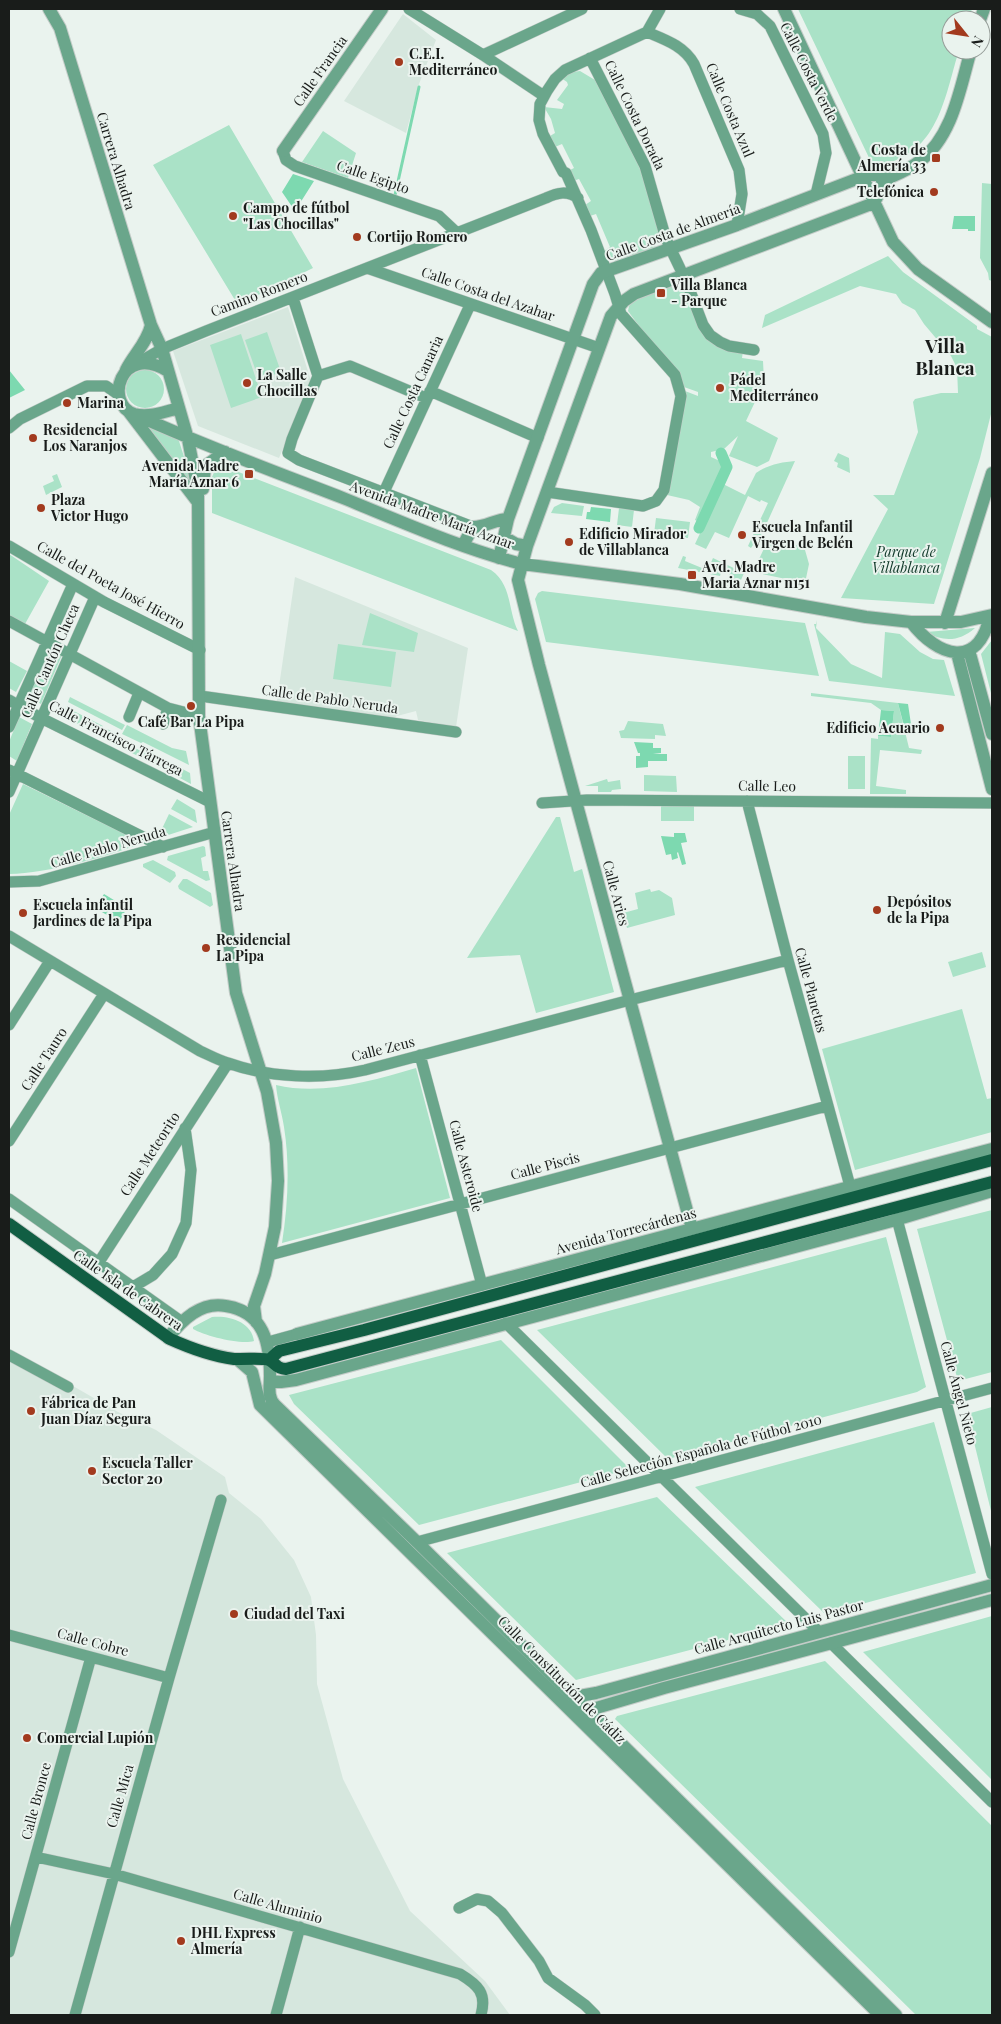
<svg xmlns="http://www.w3.org/2000/svg" width="1001" height="2024" font-family="'Playfair Display',serif">
  <style>
    .built { fill: #d6e7de }
    .green { fill: #aae2c7 }
    .water { fill: #7dd9b0 }
    .lines { fill: none; stroke-linecap: round; stroke-linejoin: round }
    .stream { stroke: #7dd9b0; stroke-width: 3 }
    .canal { stroke: #7dd9b0; stroke-width: 11 }
    .minor-casing { stroke: #c4ccc8; stroke-width: 12 }
    .tertiary-casing { stroke: #c4ccc8; stroke-width: 14 }
    .primary-casing { stroke: #c4ccc8; stroke-width: 14 }
    .minor { stroke: #6aa68b; stroke-width: 11 }
    .tertiary { stroke: #6aa68b; stroke-width: 12 }
    .primary { stroke: #115e43; stroke-width: 12 }
    .poi-dot { fill: #a23a1e; stroke: #eaf3ee; stroke-width: 2 }
    .labels { text-anchor: middle; stroke-width: 4; stroke-linejoin: round; paint-order: stroke }
    .poi-label { font-size: 14px; font-weight: bold; fill: #191c1a; stroke: #eaf3ee; text-anchor: start }
    .street-label { font-size: 14px; fill: #191c1a; stroke: #eaf3ee }
    .park-label { font-size: 14px; font-style: italic; fill: #103929; stroke: #eaf3ee }
    .district-label { font-size: 19px; font-weight: bold; fill: #191c1a; stroke: #eaf3ee }
  </style>
  <rect width="100%" height="100%" fill="#eaf3ee"/>
  <!-- built -->
  <path class="built" d="M403,14L436,40L419,84L406,133L344,101Z
    M288,307L311,381L279,458L198,426L173,351Z
    M295,577L468,648L456,727L418,720L416,711L397,716L387,722L276,707Z
    M9,1349L118,1412L156,1430L225,1477L229,1493L261,1519L294,1560L311,1597L316,1635L317,1684L343,1779L410,1911L485,1981L510,2015H9Z"/>
  <!-- green -->
  <path class="green" d="M798,9H972L968,20H951V50H959C946,92 940,144 894,161C886,164 880,168 872,164Z
    M580,71L595,80L639,163L660,236L655,247L651,250L617,262L607,256L604,251L610,247L596,214L590,216L585,205L591,201L579,179L573,181L568,171L574,168L562,144L555,147L550,136L555,133L551,119L544,107L562,109L564,104L557,100L568,85L567,82L561,78L572,72Z
    M229,125L313,268L238,305L153,165Z
    M323,131L356,153L348,178L302,162Z
    M982,183L992,184V281L989,280L988,273L980,258Z
    M888,256L903,272L977,326V329L992,337V410L980,458L934,604L841,598L888,509L873,495H894L918,432L913,402L915,399L941,393H958L957,368L951,356L924,324L915,310L902,303L896,294L860,286L762,328L765,315Z
    M678,283L684,287L698,327L743,351L742,358L763,361L764,381L762,387L746,421L778,438L769,461L757,467L729,456L738,436L724,449L711,452V457L722,462L724,467L699,522L695,520L700,507L689,500L667,495L685,391L698,396V392L684,387L628,311L629,306L634,301Z
    M267,332L281,372L259,380L245,340Z
    M241,334L262,397L231,408L210,345Z
    M126 389a19 19 0 1 1 38 0a19 19 0 1 1-38 0Z
    M143,425L178,438L193,485Z
    M838,453L849,458L850,473L837,467L838,463L834,461Z
    M795,461L756,547L753,545L751,548L748,546L768,503L761,500L760,502L748,496L729,538L715,532L706,549L695,544L723,484L745,495L756,473C767,465 782,462 795,461Z
    M223,466L491,570C512,584 508,611 518,631L212,513V477L216,468Z
    M57,474L62,487L46,495L43,486L54,481L52,476Z
    M562,503L584,506L582,516L551,513L554,507Z
    M619,508L634,510L632,527L617,525Z
    M656,518L690,522L688,538L654,534Z
    M773,539L789,541L805,550L809,564L805,583L753,572L768,540Z
    M9,554L49,581L25,624L9,616Z
    M683,556L686,557L685,561L702,568L703,565L709,567L713,558L744,573L741,580L729,578V573L721,572L720,576L678,568Z
    M542,591L805,623L819,676L546,642L535,599L538,593Z
    M370,613L418,633L414,652L362,645Z
    M817,620L816,628L851,664L882,678L885,632L900,634L920,652L933,659L944,660L955,696L829,681L814,624H816Z
    M975,628C959,642 943,642 926,632Z
    M992,640V697L981,654Z
    M338,644L396,652L391,687L333,679Z
    M49,648L62,655L41,704L28,697Z
    M9,661L27,671L16,692L9,688Z
    M811,693L898,703L909,748L922,750L921,754L880,750L876,786L906,790V794H870L871,738L878,739V736L891,737L894,711L881,710L871,703L811,696Z
    M70,697L125,725L122,730L68,702Z
    M66,707L103,726L98,735L62,715Z
    M19,717L32,724L17,761L9,756V742Z
    M628,721L663,724L666,736L655,735V739L621,738L619,731L624,730Z
    M127,725L172,748L186,751L189,765L143,742L141,743L122,734Z
    M107,729L117,734L116,738L126,743L124,748L103,737Z
    M131,746L143,752L145,749L153,753L148,761L128,751Z
    M158,756L190,773L191,784L154,764Z
    M848,756H865V789H848Z
    M644,775L676,776L677,792L644,791Z
    M607,779L608,782L620,780L621,789L612,790L611,792H598V786H585Z
    M23,784L143,843C105,857 49,873 9,874V815Z
    M177,799L195,810L197,823L171,809Z
    M661,804H694V821H661Z
    M169,814L193,827L162,837L159,835Z
    M556,817H560L574,872L582,869L614,992L536,1013L520,955L467,958Z
    M203,846L205,847L206,856L201,858L203,871H208L210,880L206,881L167,860L168,856Z
    M153,860L175,872L176,876L170,883L143,867V864Z
    M183,879H187L211,893L213,905L210,907L179,889L178,886Z
    M650,889L651,892L659,890L672,898L675,915L627,928L623,913L638,909L635,893Z
    M982,952L986,967L953,977L948,962Z
    M962,1009L987,1099L992,1098V1132L855,1170L822,1049Z
    M416,1068L450,1198L282,1243C288,1205 290,1165 284,1127C282,1113 277,1099 276,1085C322,1096 371,1081 416,1068Z
    M992,1210V1372L958,1381L917,1229Z
    M886,1237L926,1387L917,1392L668,1459L537,1330Z
    M212,1317C229,1315 252,1322 254,1341C241,1345 205,1336 193,1329V1327Z
    M501,1340L630,1469L419,1525L294,1404L289,1395Z
    M992,1407V1515L967,1414Z
    M934,1422L976,1573L825,1614L695,1487Z
    M657,1497L789,1624L576,1680L447,1553Z
    M992,1616V1780L863,1652Z
    M825,1661L992,1826V2015H916L615,1719L617,1716Z"/>
  <!-- water -->
  <path class="water" d="M293,174L314,181L295,211L282,192Z
    M954,216H975V231H968V229H952Z
    M9,370L25,390L9,398Z
    M591,507L611,509L610,522L586,519L587,512H590Z
    M898,703L908,704L912,731L905,730Z
    M881,710L894,711L891,737L878,736Z
    M634,742L653,743V748H661V753L653,754H667V761H648V767L636,768V756H640V753H638Z
    M674,833H685L687,842L681,843L686,864L682,865L678,852L677,853L678,858L672,860L671,854L666,855L661,836L674,837Z
    M104,894L127,908L119,922L95,908Z"/>
  <g class="lines">
    <!-- stream -->
    <path class="stream" d="M395,195L419,87"/>
    <!-- canal -->
    <path class="canal" d="M699,528L727,467L721,453"/>
    <defs>
      <path id="minor" d="M409,9L483,55L544,96
        M740,9L757,14L770,26L823,134L826,153L816,194
        M647,32C666,40 684,46 694,64L739,170L742,194L737,225
        M483,55L582,9
        M590,58L645,166L666,239L687,283L703,325L710,335L720,342L729,346L754,350
        M283,151L286,160L295,166L439,216L456,232
        M367,268L599,348
        M293,298L318,376L292,439L288,453L299,460L473,527
        M134,365L162,349L206,331L546,198C557,193 567,190 578,198
        M318,376L350,366L426,398
        M430,391L538,438
        M9,428L20,419L87,386H106L119,395
        M384,492L470,305
        M547,492L643,506L656,501L664,490L681,396L675,375L621,314L615,294L591,230L566,173L563,172L543,134L539,120L540,104L547,91L555,79L565,70L647,32L660,9
        M9,546L104,602L200,650
        M9,621L168,708L199,716
        M200,696L456,732
        M9,700L41,718L210,802
        M129,717L139,693
        M163,724L168,708
        M9,727L73,584
        M9,770L163,847
        M9,792L95,597
        M747,801L788,960L850,1186
        M542,803L587,800L992,803
        M9,882L39,881L215,832
        M9,936L200,1051C209,1055 218,1060 228,1063C270,1078 321,1080 365,1070L630,1000L788,960
        M9,1025L50,961
        M420,1055L482,1285
        M9,1141L104,994
        M9,1199L182,1322
        M897,1219L992,1574
        M270,1255L827,1106
        M99,1262L228,1063
        M133,1287L153,1275L172,1254L186,1223L191,1170L185,1128
        M506,1323L819,1632
        M268,1342L297,1334
        M9,1355L68,1387
        M417,1542L992,1388
        M9,1635L169,1678
        M831,1643L992,1802
        M36,1857L114,1874L460,1974C478,1985 487,1993 481,2015
        M459,1908L477,1899L488,1901L502,1913L539,1961L548,1978L585,2005L595,2015
        M9,1952L91,1657
        M75,2015L169,1678L221,1500
        M276,2015L300,1927"/>
      <path id="tertiary" d="M49,9L60,28L151,325L162,349L188,439L198,491L199,716L236,993L267,1092L276,1143L278,1181L275,1227L265,1274L254,1306L256,1322
        M784,9L893,242L918,269L992,322
        M980,20L984,9
        M283,151L382,9
        M882,181C895,175 909,170 920,161C953,136 960,88 971,50
        M126,370C134,354 147,343 151,325
        M168,371C120,342 104,404 134,414C148,418 165,412 179,408
        M129,412L197,501
        M134,414C202,445 273,471 343,498C402,522 460,548 522,564L680,584L866,617L911,622H961L992,615
        M203,489L205,466L225,452
        M504,537L516,544L527,546
        M463,545L473,527C486,527 496,519 508,519L593,284L601,273L737,225L867,175H879L889,178
        M499,558L508,519
        M911,622C938,657 978,670 990,616
        M945,623L992,473
        M969,650L992,734
        M957,653L992,789
        M692,1229L539,665L518,580L527,546L611,316L624,301L634,294L874,203L883,185L889,178
        M297,1334L992,1149
        M168,1338C182,1320 201,1301 226,1306C264,1312 270,1343 270,1376C270,1386 267,1397 275,1405L417,1542L896,2015
        M237,1359L252,1372L260,1405L880,2015
        M270,1381L281,1382L296,1380L892,1221L992,1191
        M574,1697L596,1693L992,1585
        M586,1711L664,1688L992,1600"/>
      <path id="primary" d="M9,1224L170,1339C190,1348 212,1356 234,1359C241,1359 265,1358 269,1360C277,1364 275,1368 286,1369L992,1182
        M269,1360L279,1351L364,1330L992,1160"/>
    </defs>
    <!-- minor casing -->
    <use href="#minor" class="minor-casing"/>
    <!-- tertiary casing -->
    <use href="#tertiary" class="tertiary-casing"/>
    <!-- primary casing -->
    <use href="#primary" class="primary-casing"/>
    <!-- minor -->
    <use href="#minor" class="minor"/>
    <!-- tertiary -->
    <use href="#tertiary" class="tertiary"/>
    <!-- primary -->
    <use href="#primary" class="primary"/>
  </g>
  <!-- markers -->
  <g class="poi-dot">
    <circle cx="399" cy="62" r="5"/>
    <rect x="931" y="153" width="10" height="10" rx="2.5"/>
    <circle cx="934" cy="192" r="5"/>
    <circle cx="233" cy="216" r="5"/>
    <circle cx="357" cy="237" r="5"/>
    <rect x="656" y="288" width="10" height="10" rx="2.5"/>
    <circle cx="247" cy="383" r="5"/>
    <circle cx="720" cy="388" r="5"/>
    <circle cx="67" cy="403" r="5"/>
    <circle cx="33" cy="438" r="5"/>
    <rect x="244" y="469" width="10" height="10" rx="2.5"/>
    <circle cx="41" cy="508" r="5"/>
    <circle cx="742" cy="535" r="5"/>
    <circle cx="569" cy="542" r="5"/>
    <rect x="687" y="570" width="10" height="10" rx="2.5"/>
    <circle cx="191" cy="706" r="5"/>
    <circle cx="940" cy="728" r="5"/>
    <circle cx="877" cy="910" r="5"/>
    <circle cx="23" cy="913" r="5"/>
    <circle cx="206" cy="948" r="5"/>
    <circle cx="31" cy="1411" r="5"/>
    <circle cx="92" cy="1471" r="5"/>
    <circle cx="234" cy="1614" r="5"/>
    <circle cx="27" cy="1738" r="5"/>
    <circle cx="181" cy="1941" r="5"/>
  </g>
  <g class="labels">
    <!-- poi labels -->
    <g class="poi-label">
      <text x="409" y="59">C.E.I.<tspan x="409" dy="16">Mediterráneo</tspan></text>
      <text x="926" y="155" text-anchor="end">Costa de<tspan x="926" dy="16">Almería 33</tspan></text>
      <text x="924" y="197" text-anchor="end">Telefónica</text>
      <text x="243" y="213">Campo de fútbol<tspan x="243" dy="16">"Las Chocillas"</tspan></text>
      <text x="367" y="242">Cortijo Romero</text>
      <text x="671" y="290">Villa Blanca<tspan x="671" dy="16">- Parque</tspan></text>
      <text x="257" y="380">La Salle<tspan x="257" dy="16">Chocillas</tspan></text>
      <text x="730" y="385">Pádel<tspan x="730" dy="16">Mediterráneo</tspan></text>
      <text x="77" y="408">Marina</text>
      <text x="43" y="435">Residencial<tspan x="43" dy="16">Los Naranjos</tspan></text>
      <text x="239" y="471" text-anchor="end">Avenida Madre<tspan x="239" dy="16">María Aznar 6</tspan></text>
      <text x="51" y="505">Plaza<tspan x="51" dy="16">Victor Hugo</tspan></text>
      <text x="752" y="532">Escuela Infantil<tspan x="752" dy="16">Virgen de Belén</tspan></text>
      <text x="579" y="539">Edificio Mirador<tspan x="579" dy="16">de Villablanca</tspan></text>
      <text x="702" y="572">Avd. Madre<tspan x="702" dy="16">Maria Aznar n151</tspan></text>
      <text x="191" y="727" text-anchor="middle">Café Bar La Pipa</text>
      <text x="930" y="733" text-anchor="end">Edificio Acuario</text>
      <text x="887" y="907">Depósitos<tspan x="887" dy="16">de la Pipa</tspan></text>
      <text x="33" y="910">Escuela infantil<tspan x="33" dy="16">Jardines de la Pipa</tspan></text>
      <text x="216" y="945">Residencial<tspan x="216" dy="16">La Pipa</tspan></text>
      <text x="41" y="1408">Fábrica de Pan<tspan x="41" dy="16">Juan Díaz Segura</tspan></text>
      <text x="102" y="1468">Escuela Taller<tspan x="102" dy="16">Sector 20</tspan></text>
      <text x="244" y="1619">Ciudad del Taxi</text>
      <text x="37" y="1743">Comercial Lupión</text>
      <text x="191" y="1938">DHL Express<tspan x="191" dy="16">Almería</tspan></text>
    </g>
    <!-- street labels -->
    <g class="street-label">
      <text transform="translate(320 71) rotate(-55)" y="5">Calle Francia</text>
      <text transform="translate(809 72) rotate(63)" y="5">Calle Costa Verde</text>
      <text transform="translate(730 110) rotate(67)" y="5">Calle Costa Azul</text>
      <text transform="translate(635 115) rotate(64)" y="5">Calle Costa Dorada</text>
      <text transform="translate(116 161) rotate(73)" y="5">Carrera Alhadra</text>
      <text transform="translate(373 177) rotate(19)" y="5">Calle Egipto</text>
      <text transform="translate(673 232) rotate(-20)" y="5">Calle Costa de Almería</text>
      <text transform="translate(259 294) rotate(-21)" y="5">Camino Romero</text>
      <text transform="translate(488 294) rotate(19)" y="5">Calle Costa del Azahar</text>
      <text transform="translate(413 392) rotate(-65)" y="5">Calle Costa Canaria</text>
      <text transform="translate(432 515) rotate(20)" y="5">Avenida Madre María Aznar</text>
      <text transform="translate(111 585) rotate(29)" y="5">Calle del Poeta José Hierro</text>
      <text transform="translate(50 661) rotate(-66)" y="5">Calle Cantón Checa</text>
      <text transform="translate(330 699) rotate(8)" y="5">Calle de Pablo Neruda</text>
      <text transform="translate(116 738) rotate(27)" y="5">Calle Francisco Tárrega</text>
      <text transform="translate(767 786) rotate(1)" y="5">Calle Leo</text>
      <text transform="translate(108 847) rotate(-16)" y="5">Calle Pablo Neruda</text>
      <text transform="translate(233 861) rotate(82)" y="5">Carrera Alhadra</text>
      <text transform="translate(616 893) rotate(75)" y="5">Calle Aries</text>
      <text transform="translate(811 990) rotate(75)" y="5">Calle Planetas</text>
      <text transform="translate(383 1049) rotate(-14)" y="5">Calle Zeus</text>
      <text transform="translate(44 1059) rotate(-57)" y="5">Calle Tauro</text>
      <text transform="translate(150 1154) rotate(-57)" y="5">Calle Meteorito</text>
      <text transform="translate(466 1166) rotate(75)" y="5">Calle Asteroide</text>
      <text transform="translate(545 1166) rotate(-15)" y="5">Calle Piscis</text>
      <text transform="translate(626 1231) rotate(-15)" y="5">Avenida Torrecárdenas</text>
      <text transform="translate(128 1290) rotate(35)" y="5">Calle Isla de Cabrera</text>
      <text transform="translate(959 1393) rotate(75)" y="5">Calle Ángel Nieto</text>
      <text transform="translate(701 1451) rotate(-15)" y="5">Calle Selección Española de Fútbol 2010</text>
      <text transform="translate(779 1627) rotate(-15)" y="5">Calle Arquitecto Luis Pastor</text>
      <text transform="translate(93 1642) rotate(15)" y="5">Calle Cobre</text>
      <text transform="translate(562 1680) rotate(45)" y="5">Calle Constitución de Cádiz</text>
      <text transform="translate(120 1796) rotate(-74)" y="5">Calle Mica</text>
      <text transform="translate(36 1801) rotate(-75)" y="5">Calle Bronce</text>
      <text transform="translate(278 1906) rotate(16)" y="5">Calle Aluminio</text>
    </g>
    <!-- park labels -->
    <g class="park-label">
      <text x="906" y="557">Parque de<tspan x="906" dy="16">Villablanca</tspan></text>
    </g>
    <!-- district labels -->
    <g class="district-label">
      <text x="945" y="353">Villa<tspan x="945" dy="22">Blanca</tspan></text>
    </g>
  </g>
  <!-- border -->
  <rect width="1001" height="2024" fill="none" stroke="#191c1a" stroke-width="20"/>
  <!-- north arrow -->
  <g transform="translate(966 35) rotate(120)"><circle r="24" fill="#eaf3ee" stroke="#969d99"/>
  <path d="M0-4L9 19L0 12L-9 19Z" fill="#a23a1e"/>
  <text y="-8" font-size="14" font-weight="bold" text-anchor="middle" fill="#191c1a">N</text>
  </g>
</svg>
